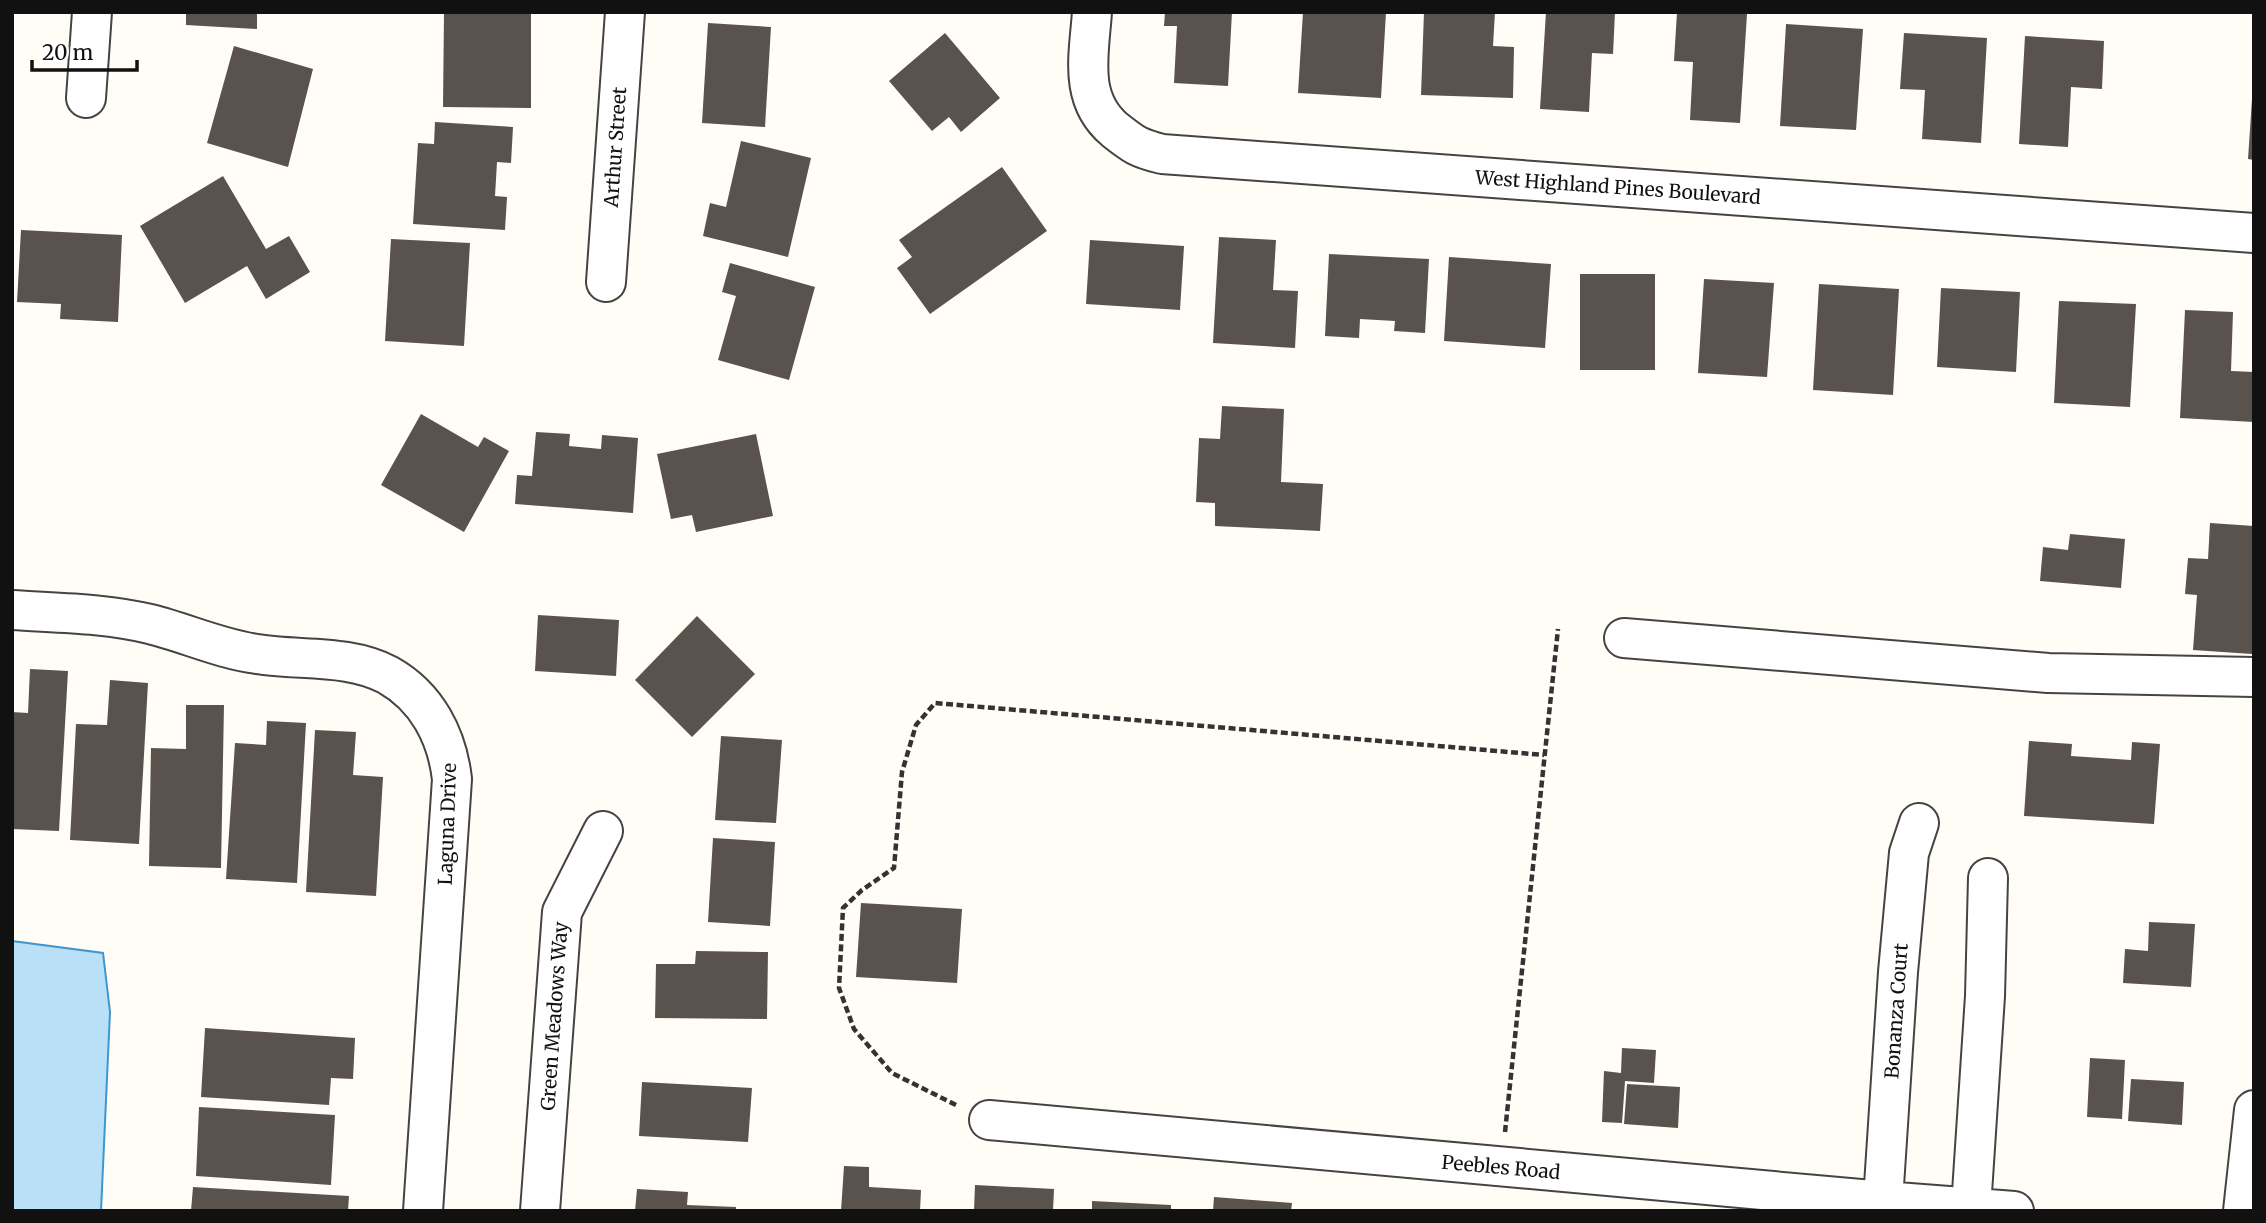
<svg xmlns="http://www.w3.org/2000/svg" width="2266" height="1223" font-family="Merriweather,serif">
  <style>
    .water { fill: #b9e0f7; stroke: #3f96cf; stroke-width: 2 }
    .building { fill: #5a524d }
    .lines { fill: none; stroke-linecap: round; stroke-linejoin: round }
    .minor-casing { stroke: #444; stroke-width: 42 }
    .path { stroke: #333; stroke-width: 4.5; stroke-dasharray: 7 3.5; stroke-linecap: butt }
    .minor { stroke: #fff; stroke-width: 38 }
    .labels { text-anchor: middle; stroke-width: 7; stroke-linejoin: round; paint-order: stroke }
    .street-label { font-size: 19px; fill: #111; stroke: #fff }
  </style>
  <rect width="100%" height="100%" fill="#fffdf5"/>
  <!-- water -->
  <path class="water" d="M12,941L103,953L110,1012L101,1211H12Z"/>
  <!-- building -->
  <path class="building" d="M186,12H257V29L186,25Z
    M444,12H531V108L443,107Z
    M1165,12H1232L1228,86L1174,83L1177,26H1164Z
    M1303,12H1386L1381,98L1298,93Z
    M1424,12H1495L1493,46L1514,47L1513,98L1421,95Z
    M1546,12H1615L1613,54L1592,53L1589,112L1540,109Z
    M1677,12L1747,14L1740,123L1690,120L1693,62L1674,61Z
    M708,23L771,27L765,127L702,123Z
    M1786,24L1863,29L1856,130L1780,126Z
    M945,33L1000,98L961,132L949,117L932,131L889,81Z
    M1904,33L1987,38L1981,143L1922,139L1925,90L1900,89Z
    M2025,36L2104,41L2102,89L2071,87L2068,147L2019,144Z
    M234,46L313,69L288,167L207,143Z
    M2252,99H2254V160L2248,159Z
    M435,122L513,127L511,163L497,162L495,196L507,197L505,230L413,224L418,143L434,144Z
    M741,141L811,158L788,257L703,236L710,203L726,207Z
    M1002,167L1047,231L930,314L897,268L912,257L899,240Z
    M223,176L266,249L289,236L310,272L266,299L247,266L185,303L140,226Z
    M21,230L122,235L118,322L60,319L61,304L17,302Z
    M1219,237L1276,240L1273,290L1298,291L1295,348L1213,343Z
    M391,239L470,243L464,346L385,341Z
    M1090,240L1184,246L1180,310L1086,304Z
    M1329,254L1429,259L1425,333L1394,331L1395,321L1360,319L1359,338L1325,336Z
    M1449,257L1551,264L1545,348L1444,341Z
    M730,263L815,287L789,380L718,360L736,296L722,292Z
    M1580,274H1655V370H1580Z
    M1704,279L1774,283L1767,377L1698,373Z
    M1819,284L1899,289L1893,395L1813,390Z
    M1941,288L2020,292L2016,372L1937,367Z
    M2059,301L2136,304L2130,407L2054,403Z
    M2185,310L2233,312L2231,371L2254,372V422L2180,418Z
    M1222,406L1284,409L1281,482L1323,484L1320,531L1215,526V503L1196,502L1199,438L1220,439Z
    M421,414L478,447L484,437L509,451L464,532L381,485Z
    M536,432L570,434L569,446L601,449L602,435L638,438L633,513L515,504L517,475L532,476Z
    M756,434L773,516L696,532L692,515L671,519L657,454Z
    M2210,523L2254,526L2252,654L2193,650L2197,595L2185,594L2188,558L2208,559Z
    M2070,534L2125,539L2121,588L2040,581L2043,547L2068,550Z
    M538,615L619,620L616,676L535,671Z
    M697,616L755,674L692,737L635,680Z
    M30,669L68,671L59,831L12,829V712L28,713Z
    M110,680L148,683L139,844L70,840L76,724L107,725Z
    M186,705H224L221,868L149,866L151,748L186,749Z
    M267,721L306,723L297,883L226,879L235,743L266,745Z
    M315,730L356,732L353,775L383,777L376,896L306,892Z
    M721,736L782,740L776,823L715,820Z
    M2029,741L2072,744L2071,756L2131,760L2132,742L2160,744L2154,824L2024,816Z
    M713,838L775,842L770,926L708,922Z
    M861,903L962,909L957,983L856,977Z
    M2149,922L2195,924L2191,987L2123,983L2125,949L2148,951Z
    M696,951L768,952L767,1019L655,1018L656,964H695Z
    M205,1028L355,1038L353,1079L331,1078L329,1105L201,1097Z
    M1622,1048L1656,1050L1654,1083L1625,1081L1622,1123L1602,1122L1604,1071L1621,1073Z
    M2090,1058L2125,1060L2122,1119L2087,1117Z
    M2131,1079L2184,1082L2182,1125L2128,1121Z
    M642,1082L752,1088L748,1142L639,1136Z
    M1627,1084L1680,1087L1678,1128L1624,1124Z
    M199,1107L335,1115L331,1185L196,1176Z
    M844,1166L869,1167V1187L921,1190L920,1211H841Z
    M975,1185L1054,1189L1053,1211H974Z
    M193,1187L349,1196L348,1211H191Z
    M637,1189L688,1192L687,1205L736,1207V1211H635Z
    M1214,1197L1292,1203L1291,1211H1213Z
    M1092,1201L1171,1205V1211H1092Z"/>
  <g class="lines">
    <defs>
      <path id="minor" d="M1092,12C1089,55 1078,99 1115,130C1134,145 1138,148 1162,154L2254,233
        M86,98L92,12
        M606,282L625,12
        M12,610C58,613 105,613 150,624C186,633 220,649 257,654C300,661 348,654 388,675C427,697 447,736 452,779L423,1211
        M1624,638L2048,673L2254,677
        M989,1120L1883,1201L2014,1211
        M1883,1201L1898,972L1909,853L1919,823
        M1971,1208L1985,996L1988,878
        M540,1211L562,912L603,831
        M2243,1211L2254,1110"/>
    </defs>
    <!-- minor casing -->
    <use href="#minor" class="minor-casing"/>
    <!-- path -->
    <path class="path" d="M956,1105L892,1073L854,1029L839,988L843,908L862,890L894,868L902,772L916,725L935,703L1544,755
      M1505,1132L1558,629"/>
    <!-- minor -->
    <use href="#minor" class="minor"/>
  </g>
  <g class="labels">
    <!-- street labels -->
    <g class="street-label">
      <text transform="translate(615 147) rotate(-86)" y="7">Arthur Street</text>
      <text transform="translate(1618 187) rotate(4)" y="7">West Highland Pines Boulevard</text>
      <text transform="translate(447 824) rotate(-88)" y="7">Laguna Drive</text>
      <text transform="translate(1896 1011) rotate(-86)" y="7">Bonanza Court</text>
      <text transform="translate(554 1016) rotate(-86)" y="7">Green Meadows Way</text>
      <text transform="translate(1501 1167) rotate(5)" y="7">Peebles Road</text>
    </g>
  </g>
  <!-- border -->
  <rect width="2266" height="1223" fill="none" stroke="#111111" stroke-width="28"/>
  <!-- scale -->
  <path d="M32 60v10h105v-10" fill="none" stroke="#111111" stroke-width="3.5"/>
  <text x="42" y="60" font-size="21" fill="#111111" stroke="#ffffff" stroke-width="5" paint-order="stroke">20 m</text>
</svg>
